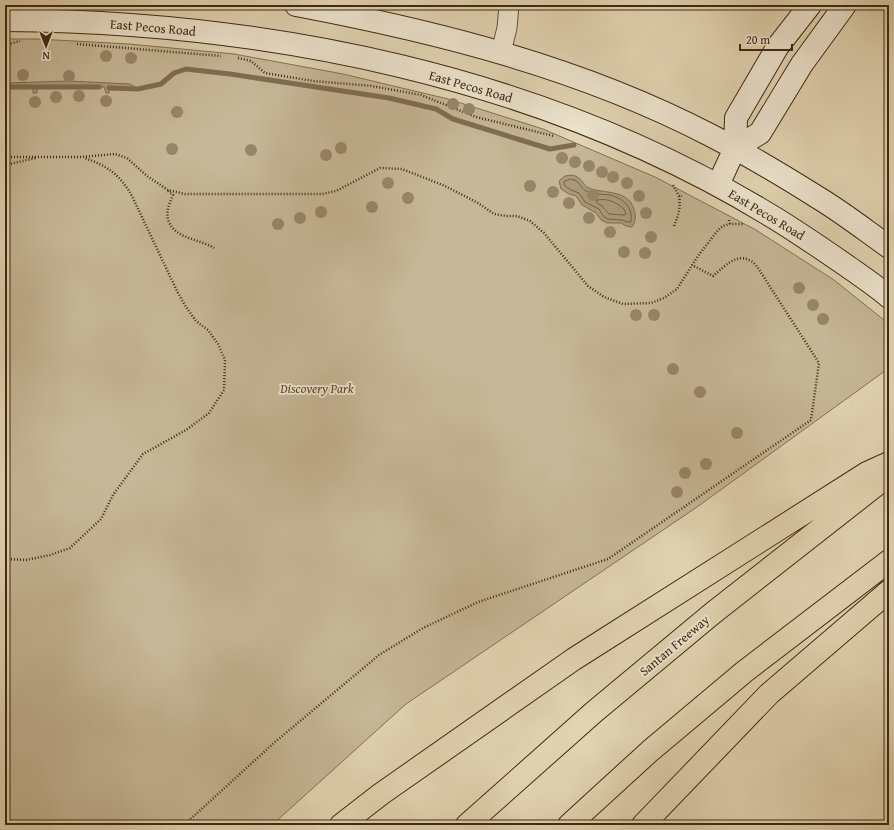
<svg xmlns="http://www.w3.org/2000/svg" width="894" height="830" font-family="'Gentium Book Plus',serif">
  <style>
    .green { fill: #c5b797; stroke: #827054 }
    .water { fill: #aa9a7c; stroke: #7f6d52 }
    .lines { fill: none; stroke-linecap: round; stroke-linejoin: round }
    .shore { stroke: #746247; stroke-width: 1 }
    .stream { stroke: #7f6d52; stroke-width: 5 }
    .street-casing { stroke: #67543a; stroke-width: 21 }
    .secondary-casing { stroke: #3e2a12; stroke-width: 24 }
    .highway-casing { stroke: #3e2a12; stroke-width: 24 }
    .path { stroke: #3e2a12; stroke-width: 2.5; stroke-dasharray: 1 2; stroke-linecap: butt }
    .street { stroke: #ece3cd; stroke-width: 19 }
    .secondary { stroke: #ece3cd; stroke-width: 22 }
    .highway { stroke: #e1d4b2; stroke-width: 22 }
    .tree { fill: #968669 }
    .labels { text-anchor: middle; stroke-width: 4; stroke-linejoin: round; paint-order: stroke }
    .street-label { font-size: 13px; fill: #3e2a12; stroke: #ece3cd }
    .park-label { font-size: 13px; font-style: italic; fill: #59462d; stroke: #ece3cd }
  </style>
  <rect width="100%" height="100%" fill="#e1d4b2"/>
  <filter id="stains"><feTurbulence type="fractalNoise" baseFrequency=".005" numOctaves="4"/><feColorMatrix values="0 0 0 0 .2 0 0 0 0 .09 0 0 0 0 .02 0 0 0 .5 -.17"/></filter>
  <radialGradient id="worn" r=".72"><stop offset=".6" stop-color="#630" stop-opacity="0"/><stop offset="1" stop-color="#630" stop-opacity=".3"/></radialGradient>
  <!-- green -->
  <path class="green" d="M5,39H37L129,44L234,54L343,74L448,99L543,129L655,177L756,230L834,280L889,324V368L697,507L406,704L272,825H5Z"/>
  <!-- water -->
  <path class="water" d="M69,81L130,84L138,89L109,88V93H106L104,87H37V93H33V88L5,87V83Z
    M572,175C584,178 581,184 589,188C603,194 628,189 634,209C636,216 636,221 632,227L626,226L621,223H607L601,220L596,213L582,205L576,196L569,194L561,189L559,181L565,176Z"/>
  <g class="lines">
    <!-- shore -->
    <path class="shore" d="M571,179C581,181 579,187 586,191C593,195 602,194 610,195C624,199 633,207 631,222H628L622,220L608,219L604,217L599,209L585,202L579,193L571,190L565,186L564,182Z
      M597,200C608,198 616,202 624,209L626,214L624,215L609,214L602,206L597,203Z"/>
    <!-- stream -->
    <path class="stream" d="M5,87H99
      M109,88L138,89L161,84L174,73L186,69L230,74L389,98L436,109L453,119L550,149L574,145"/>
    <defs>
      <path id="street" d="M501,52L507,28L509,5"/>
      <path id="secondary" d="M296,5C439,32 581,68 710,135C747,154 782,175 817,197C842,212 865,230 889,247
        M5,20C269,22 540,76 768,214C795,230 821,248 847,266C861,276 876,286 889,297
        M735,148L760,133L802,64L845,5
        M718,185L735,148L736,118L778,46L810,5"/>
      <path id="highway" d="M341,825L381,794L574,659L867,473L889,463
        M467,825L594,712L713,613L889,475
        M569,825L650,751L744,672L889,561
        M643,825L769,694L889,591"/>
    </defs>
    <!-- street casing -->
    <use href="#street" class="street-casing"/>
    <!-- secondary casing -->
    <use href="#secondary" class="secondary-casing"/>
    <!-- highway casing -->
    <use href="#highway" class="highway-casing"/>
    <!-- path -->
    <path class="path" d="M77,44L221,56
      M5,45L20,41
      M238,58L251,61L265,73L313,81L372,86L421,95L476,117L554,136
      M5,157H81L115,154L127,158L147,176L168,190L185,194H322L336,191L380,168L402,169L445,186L478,203L494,214L506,216H517L530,221L544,233L588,286L604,297L623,304L651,303L664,298L677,289L698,256L718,230L723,226L730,224H744
      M5,165L36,158
      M673,185L679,196H682
      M168,191L173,195C169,204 165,213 169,222C176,239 200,239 214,248
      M729,220L730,224
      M674,226C678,216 681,208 679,196
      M5,559L26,560L50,555L70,548L101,519L113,495L143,454L186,430L209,413L224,390L225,360L218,344L208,330L196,321L186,307L177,291L132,196C120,175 107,165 84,158
      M184,825L275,742L379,655L423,628L478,602L608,559L811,420L819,363L758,268C756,265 752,261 749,260C735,253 722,269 713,276L692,265"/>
    <!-- street -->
    <use href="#street" class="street"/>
    <!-- secondary -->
    <use href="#secondary" class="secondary"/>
    <!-- highway -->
    <use href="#highway" class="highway"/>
  </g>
  <!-- trees -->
  <g class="tree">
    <circle cx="106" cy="56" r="6"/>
    <circle cx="131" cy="58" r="6"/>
    <circle cx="23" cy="75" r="6"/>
    <circle cx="69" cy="76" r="6"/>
    <circle cx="79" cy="96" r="6"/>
    <circle cx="56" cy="97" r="6"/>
    <circle cx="106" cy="101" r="6"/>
    <circle cx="35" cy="102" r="6"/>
    <circle cx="453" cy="104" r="6"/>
    <circle cx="469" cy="109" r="6"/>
    <circle cx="177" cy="112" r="6"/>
    <circle cx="341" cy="148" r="6"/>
    <circle cx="172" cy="149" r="6"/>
    <circle cx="251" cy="150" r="6"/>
    <circle cx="326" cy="155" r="6"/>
    <circle cx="562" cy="158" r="6"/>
    <circle cx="575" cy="162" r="6"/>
    <circle cx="589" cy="166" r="6"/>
    <circle cx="602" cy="172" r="6"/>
    <circle cx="613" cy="177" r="6"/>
    <circle cx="388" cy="183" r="6"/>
    <circle cx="627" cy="183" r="6"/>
    <circle cx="530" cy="186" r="6"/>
    <circle cx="553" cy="192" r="6"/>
    <circle cx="593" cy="195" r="6"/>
    <circle cx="639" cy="196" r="6"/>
    <circle cx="408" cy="198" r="6"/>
    <circle cx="569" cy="203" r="6"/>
    <circle cx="372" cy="207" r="6"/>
    <circle cx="321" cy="212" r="6"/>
    <circle cx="646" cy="213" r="6"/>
    <circle cx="300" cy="218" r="6"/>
    <circle cx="589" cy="218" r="6"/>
    <circle cx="278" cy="224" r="6"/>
    <circle cx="610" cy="232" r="6"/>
    <circle cx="651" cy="237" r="6"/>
    <circle cx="624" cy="252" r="6"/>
    <circle cx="645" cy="253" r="6"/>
    <circle cx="799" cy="288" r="6"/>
    <circle cx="813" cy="305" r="6"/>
    <circle cx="636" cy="315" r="6"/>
    <circle cx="654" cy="315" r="6"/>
    <circle cx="823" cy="319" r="6"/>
    <circle cx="673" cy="369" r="6"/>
    <circle cx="700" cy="392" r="6"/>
    <circle cx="737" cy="433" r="6"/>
    <circle cx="706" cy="464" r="6"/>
    <circle cx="685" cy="473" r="6"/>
    <circle cx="677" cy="492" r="6"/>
  </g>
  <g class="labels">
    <!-- street labels -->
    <g class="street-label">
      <text transform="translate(153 27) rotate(5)" y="5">East Pecos Road</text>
      <text transform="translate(471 86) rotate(16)" y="5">East Pecos Road</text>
      <text transform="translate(767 214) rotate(31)" y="5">East Pecos Road</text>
      <text transform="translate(674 645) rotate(-40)" y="5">Santan Freeway</text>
    </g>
    <!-- park labels -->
    <g class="park-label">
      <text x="317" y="393">Discovery Park</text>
    </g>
  </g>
  <!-- margin -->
  <rect width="894" height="830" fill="none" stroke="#e1d4b2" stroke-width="20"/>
  <rect x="6" y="6" width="882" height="818" fill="none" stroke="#3e2a12" stroke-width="2"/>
  <rect x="10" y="10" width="874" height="810" fill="none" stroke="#3e2a12"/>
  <!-- north arrow -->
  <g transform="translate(46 46) rotate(180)" stroke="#ece3cd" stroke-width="3" paint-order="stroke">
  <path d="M0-3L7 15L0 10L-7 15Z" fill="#3e2a12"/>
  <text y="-6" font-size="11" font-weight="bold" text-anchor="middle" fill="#3e2a12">N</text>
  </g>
  <!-- scale -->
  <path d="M740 44v6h52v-6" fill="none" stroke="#3e2a12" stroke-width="2"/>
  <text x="746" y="44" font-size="12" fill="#3e2a12" stroke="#ece3cd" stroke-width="3" paint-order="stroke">20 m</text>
  <rect width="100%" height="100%" filter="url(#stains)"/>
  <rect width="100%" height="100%" fill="url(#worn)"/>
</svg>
